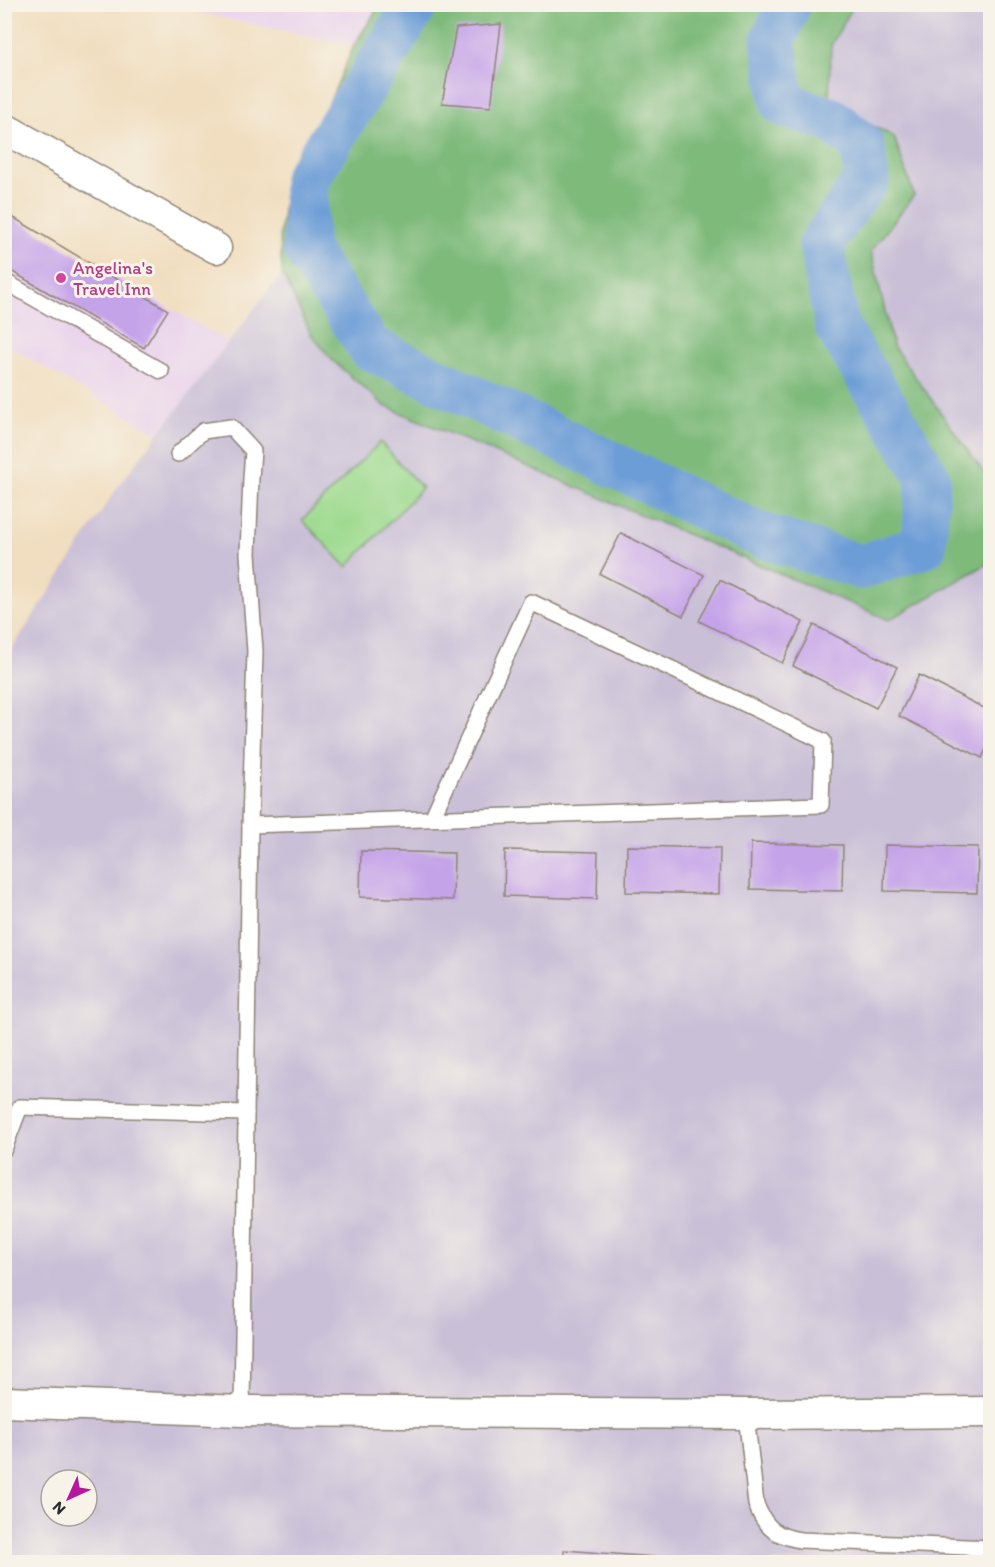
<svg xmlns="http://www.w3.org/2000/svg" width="995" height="1567" viewBox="0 0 995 1567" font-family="Itim,sans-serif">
	<rect width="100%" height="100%" fill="#f7f3e8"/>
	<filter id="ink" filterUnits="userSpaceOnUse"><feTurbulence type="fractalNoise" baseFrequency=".0167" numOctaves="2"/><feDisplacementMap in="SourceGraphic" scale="12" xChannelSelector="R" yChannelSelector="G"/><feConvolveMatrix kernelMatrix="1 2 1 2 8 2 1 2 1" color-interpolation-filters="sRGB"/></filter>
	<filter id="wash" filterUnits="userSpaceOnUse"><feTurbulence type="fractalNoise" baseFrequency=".008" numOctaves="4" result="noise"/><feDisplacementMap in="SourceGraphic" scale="24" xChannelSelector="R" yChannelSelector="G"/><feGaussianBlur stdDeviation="1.35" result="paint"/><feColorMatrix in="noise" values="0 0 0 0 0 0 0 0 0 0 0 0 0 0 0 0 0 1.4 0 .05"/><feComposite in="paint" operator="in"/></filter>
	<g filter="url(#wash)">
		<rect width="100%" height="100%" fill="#f1dec0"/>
		<g fill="#e9d1ed">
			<polygon points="163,5 380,5 354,45"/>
			<polygon points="5,213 229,342 158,434 5,344"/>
		</g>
		<path fill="#c9bfd7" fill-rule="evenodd" d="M854,5H990V1562H5L4,661L119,485L282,273L311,334L332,360L385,406L889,620L986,564L987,477L893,346L871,251L914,195L894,137L829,101L831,45ZM51,1480H87V1516H51Z"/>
		<polygon fill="#9dda8f" stroke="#64825d" stroke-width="1.5" points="380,442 422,488 347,567 302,520"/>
		<polygon fill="#7eba7a" stroke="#547252" stroke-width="1.5" points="380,5 854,5 831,45 829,101 894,137 914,195 871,251 893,346 987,477 987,564 889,620 385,406 332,360 311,334 282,273 280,236 287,174 329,103 354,45"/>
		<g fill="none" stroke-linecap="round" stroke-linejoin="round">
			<polyline stroke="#6d9dd7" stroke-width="45" points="413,4 413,9 306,179 305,248 370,348 758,534 861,567 924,546 928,477 837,326 821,244 867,179 862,145 832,120 783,104 773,41 789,4"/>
		</g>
		<g id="blocks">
			<g fill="#c5a3e9">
				<polygon points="501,24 491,107 442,103 456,28"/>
				<polygon points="4,212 168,310 144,348 4,267"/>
				<polygon points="621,533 704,575 683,616 600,574"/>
				<polygon points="720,580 803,622 782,663 699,621"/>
				<polygon points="814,625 897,667 876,708 793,666"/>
				<polygon points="919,675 990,711 990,740 982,758 899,716"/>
				<polygon points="751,843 843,845 842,891 750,889"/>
				<polygon points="885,845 978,847 977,893 884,891"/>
				<polygon points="627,846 720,848 719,894 626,892"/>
				<polygon points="505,850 598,852 597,899 504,896"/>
				<polygon points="361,851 454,853 453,900 360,897"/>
				<polygon points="564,1550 705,1561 705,1562 564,1562"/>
			</g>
		</g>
	</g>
	<g filter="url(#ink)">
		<use href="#blocks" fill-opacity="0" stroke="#8e8476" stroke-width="1.5"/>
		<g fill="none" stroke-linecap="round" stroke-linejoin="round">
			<defs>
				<g id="lane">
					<polyline points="4,281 161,371"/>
					<polyline points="178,454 203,431 231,427 253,451 251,478 248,554 255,651 250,825 242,1411"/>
					<polyline points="250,825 821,805 823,741 531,602 432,818"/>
					<polyline points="4,1149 20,1107 246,1113"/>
					<path d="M746,1414L756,1504C765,1528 776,1536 800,1540L990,1548"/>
				</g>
				<g id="street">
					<polyline points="4,128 216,248"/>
					<polyline points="4,1402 242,1411 746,1414 990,1412"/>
				</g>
			</defs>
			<use href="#lane" stroke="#8e8476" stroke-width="18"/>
			<use href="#street" stroke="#8e8476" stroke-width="33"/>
			<use href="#lane" stroke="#fff" stroke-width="15"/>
			<use href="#street" stroke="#fff" stroke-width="30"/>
		</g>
	</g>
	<circle fill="#d1479c" stroke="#f7f3e8" stroke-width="2" cx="61" cy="278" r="6"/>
	<g text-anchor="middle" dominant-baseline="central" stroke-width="6" stroke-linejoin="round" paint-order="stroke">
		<g font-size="18" fill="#b23c85" stroke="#f7f3e8" text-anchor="start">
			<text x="73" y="268">Angelina's<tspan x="73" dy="21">Travel Inn</tspan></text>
		</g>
	</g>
	<rect width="995" height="1567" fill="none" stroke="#f7f3e8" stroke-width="24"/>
	<g transform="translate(69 1498) rotate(225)"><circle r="28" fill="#f7f3e8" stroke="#a5a39c" stroke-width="1.5"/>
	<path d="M0-4.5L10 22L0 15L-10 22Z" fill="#b5179e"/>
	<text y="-9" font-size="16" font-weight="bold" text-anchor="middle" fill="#2b2b2b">N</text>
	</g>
</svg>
